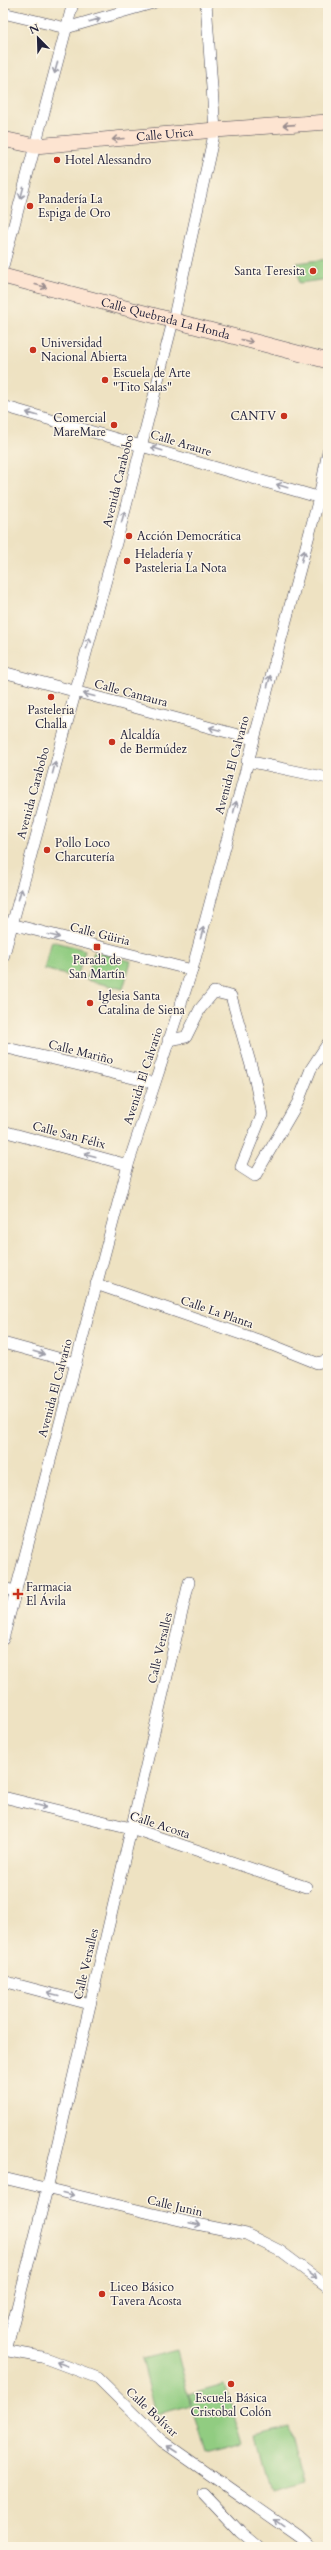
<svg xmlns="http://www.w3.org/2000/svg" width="331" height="2550" viewBox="0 0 331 2550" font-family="Cardo,serif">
	<rect width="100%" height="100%" fill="#fcf5e5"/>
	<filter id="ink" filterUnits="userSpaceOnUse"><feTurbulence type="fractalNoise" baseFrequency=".025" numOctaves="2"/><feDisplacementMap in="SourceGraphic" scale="8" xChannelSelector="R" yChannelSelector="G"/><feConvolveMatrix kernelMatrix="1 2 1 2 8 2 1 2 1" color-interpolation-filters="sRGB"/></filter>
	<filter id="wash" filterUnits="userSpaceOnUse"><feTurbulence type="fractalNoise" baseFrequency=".012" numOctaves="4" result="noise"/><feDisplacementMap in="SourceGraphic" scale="16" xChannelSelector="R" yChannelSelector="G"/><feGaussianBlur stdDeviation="0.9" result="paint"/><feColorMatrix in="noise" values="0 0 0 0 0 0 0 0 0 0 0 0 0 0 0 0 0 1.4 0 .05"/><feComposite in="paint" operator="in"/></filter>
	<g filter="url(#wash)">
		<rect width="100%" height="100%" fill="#eee2c2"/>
		<g fill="#91cc81" stroke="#5a775e">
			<polygon points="328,259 328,279 299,283 297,263"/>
			<polygon points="52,941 85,950 77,978 44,969"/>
			<polygon points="94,952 131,961 123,989 86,980"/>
			<polygon points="177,2350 191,2405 156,2414 142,2359"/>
			<polygon points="225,2384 242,2442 206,2452 189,2394"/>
			<polygon points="288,2426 303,2480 270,2489 255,2435"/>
		</g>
	</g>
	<g filter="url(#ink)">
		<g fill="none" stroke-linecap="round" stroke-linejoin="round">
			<defs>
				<g id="street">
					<polyline points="3,13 66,28 153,3"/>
					<polyline points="3,266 73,3"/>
					<polyline points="3,406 328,500"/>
					<polyline points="3,672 253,739"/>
					<polyline points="247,761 328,778"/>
					<polyline points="3,922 192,970"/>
					<polyline points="3,958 125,510 173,321 215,130 206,3"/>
					<polyline points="168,1040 186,1037 200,1009 214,992 231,996 254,1076 262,1115 241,1167 255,1176 298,1102 311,1069 328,1043"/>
					<polyline points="3,1047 154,1083"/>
					<polyline points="3,1131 128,1165"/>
					<polyline points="96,1284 267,1343 317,1363 328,1360"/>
					<polyline points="3,1343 76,1363"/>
					<polyline points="3,1588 16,1591"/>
					<polyline points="3,1639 128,1165 192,970 319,498 328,451"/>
					<polyline points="3,1797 131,1828 306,1887"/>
					<polyline points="3,1981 90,2004"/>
					<polyline points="3,2178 192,2223 246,2234 280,2251 328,2287"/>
					<polyline points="3,2350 42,2357 98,2378 162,2441 299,2537 310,2547"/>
					<polyline points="6,2351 47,2189 189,1582"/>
					<polyline points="204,2494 240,2532 258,2547"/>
				</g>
				<g id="secondary">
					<path id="s1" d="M3,139L35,146L215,130L328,122"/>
					<path id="s2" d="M3,276L328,361"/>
				</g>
			</defs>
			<use href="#street" stroke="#413f4f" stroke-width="12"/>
			<use href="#secondary" stroke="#413f4f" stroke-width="16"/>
			<use href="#street" stroke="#fff" stroke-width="11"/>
			<use href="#secondary" stroke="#fde4d1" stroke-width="15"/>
		</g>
		<defs><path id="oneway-shaft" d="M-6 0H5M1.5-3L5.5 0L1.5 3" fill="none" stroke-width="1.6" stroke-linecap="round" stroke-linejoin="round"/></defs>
		<g stroke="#9c9ca7">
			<use href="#oneway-shaft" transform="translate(95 20) rotate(-16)"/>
			<use href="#oneway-shaft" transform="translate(56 68) rotate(105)"/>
			<use href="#oneway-shaft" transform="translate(22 193) rotate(105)"/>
			<use href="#oneway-shaft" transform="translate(32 414) rotate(-164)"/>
			<use href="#oneway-shaft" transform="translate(157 449) rotate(-163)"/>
			<use href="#oneway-shaft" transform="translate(282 486) rotate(-163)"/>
			<use href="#oneway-shaft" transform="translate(123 517) rotate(-74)"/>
			<use href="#oneway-shaft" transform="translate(303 556) rotate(-75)"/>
			<use href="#oneway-shaft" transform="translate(88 643) rotate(-75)"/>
			<use href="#oneway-shaft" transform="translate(269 681) rotate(-75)"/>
			<use href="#oneway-shaft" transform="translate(89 695) rotate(-165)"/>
			<use href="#oneway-shaft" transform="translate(215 729) rotate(-165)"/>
			<use href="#oneway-shaft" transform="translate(54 768) rotate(-75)"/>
			<use href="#oneway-shaft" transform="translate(235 807) rotate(-75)"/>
			<use href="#oneway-shaft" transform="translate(20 894) rotate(-75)"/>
			<use href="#oneway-shaft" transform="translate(202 933) rotate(-75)"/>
			<use href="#oneway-shaft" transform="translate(54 936) rotate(15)"/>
			<use href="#oneway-shaft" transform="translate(90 1155) rotate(-165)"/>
			<use href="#oneway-shaft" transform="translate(39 1353) rotate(16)"/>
			<use href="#oneway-shaft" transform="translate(41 1806) rotate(14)"/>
			<use href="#oneway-shaft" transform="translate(53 1994) rotate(-165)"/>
			<use href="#oneway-shaft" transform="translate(68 2194) rotate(14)"/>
			<use href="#oneway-shaft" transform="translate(195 2224) rotate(12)"/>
			<use href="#oneway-shaft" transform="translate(312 2275) rotate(37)"/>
			<use href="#oneway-shaft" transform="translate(62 2364) rotate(-160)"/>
			<use href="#oneway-shaft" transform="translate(172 2449) rotate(-147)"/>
			<use href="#oneway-shaft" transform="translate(279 2523) rotate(-144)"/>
		</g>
		<g stroke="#9a8d8e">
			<use href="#oneway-shaft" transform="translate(289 125) rotate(176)"/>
			<use href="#oneway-shaft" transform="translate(118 139) rotate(175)"/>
			<use href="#oneway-shaft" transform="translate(41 286) rotate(15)"/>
			<use href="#oneway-shaft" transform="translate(247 341) rotate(14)"/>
		</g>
	</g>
	<g fill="#c8321e" stroke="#fcf5e5" stroke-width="1.5">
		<circle cx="57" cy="160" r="4"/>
		<circle cx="30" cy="206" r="4"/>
		<circle cx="313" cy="271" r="4"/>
		<circle cx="33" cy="350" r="4"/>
		<circle cx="105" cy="380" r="4"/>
		<circle cx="284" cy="416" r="4"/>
		<circle cx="114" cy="425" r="4"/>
		<circle cx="129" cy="536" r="4"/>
		<circle cx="127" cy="561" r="4"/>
		<circle cx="51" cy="697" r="4"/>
		<circle cx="112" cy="742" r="4"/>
		<circle cx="47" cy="850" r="4"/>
		<rect x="93" y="943" width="8" height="8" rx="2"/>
		<circle cx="90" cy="1003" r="4"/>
		<path d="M16 1588h4v4h4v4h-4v4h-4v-4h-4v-4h4z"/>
		<circle cx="102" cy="2294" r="4"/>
		<circle cx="231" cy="2384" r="4"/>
	</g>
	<g text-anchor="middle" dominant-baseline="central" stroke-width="3" stroke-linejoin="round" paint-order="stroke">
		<g font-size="12" fill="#22223b" stroke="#fcf5e5">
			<text stroke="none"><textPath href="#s1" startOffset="163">Calle Urica</textPath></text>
			<text stroke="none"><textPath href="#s2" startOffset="168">Calle Quebrada La Honda</textPath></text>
			<text transform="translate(181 443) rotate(17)">Calle Araure</text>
			<text transform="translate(118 481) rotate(-76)">Avenida Carabobo</text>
			<text transform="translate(131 693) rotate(15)">Calle Cantaura</text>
			<text transform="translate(232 765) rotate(-75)">Avenida El Calvario</text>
			<text transform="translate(33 793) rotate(-75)">Avenida Carabobo</text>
			<text transform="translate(100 934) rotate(14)">Calle Güiria</text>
			<text transform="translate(81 1052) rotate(14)">Calle Mariño</text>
			<text transform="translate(143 1076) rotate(-72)">Avenida El Calvario</text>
			<text transform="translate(69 1135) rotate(15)">Calle San Félix</text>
			<text transform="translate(217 1312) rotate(19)">Calle La Planta</text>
			<text transform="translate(55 1388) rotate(-75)">Avenida El Calvario</text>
			<text transform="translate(160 1648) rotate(-77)">Calle Versalles</text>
			<text transform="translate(160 1825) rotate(18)">Calle Acosta</text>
			<text transform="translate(86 1964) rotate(-77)">Calle Versalles</text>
			<text transform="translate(175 2206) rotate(13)">Calle Junin</text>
			<text transform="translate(152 2412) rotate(43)">Calle Bolívar</text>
		</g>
		<g font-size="12" fill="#22223b" stroke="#fcf5e5" text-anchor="start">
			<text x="65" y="160">Hotel Alessandro</text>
			<text x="38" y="199">Panadería La<tspan x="38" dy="14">Espiga de Oro</tspan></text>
			<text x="305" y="271" text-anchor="end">Santa Teresita</text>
			<text x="41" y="343">Universidad<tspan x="41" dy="14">Nacional Abierta</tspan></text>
			<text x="113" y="373">Escuela de Arte<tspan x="113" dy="14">"Tito Salas"</tspan></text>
			<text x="276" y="416" text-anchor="end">CANTV</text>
			<text x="106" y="418" text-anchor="end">Comercial<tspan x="106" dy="14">MareMare</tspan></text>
			<text x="137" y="536">Acción Democrática</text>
			<text x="135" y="554">Heladería y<tspan x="135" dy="14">Pasteleria La Nota</tspan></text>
			<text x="51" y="710" text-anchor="middle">Pasteleria<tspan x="51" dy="14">Challa</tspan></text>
			<text x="120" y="735">Alcaldía<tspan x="120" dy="14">de Bermúdez</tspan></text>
			<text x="55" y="843">Pollo Loco<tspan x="55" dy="14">Charcutería</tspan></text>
			<text x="97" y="960" text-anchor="middle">Parada de<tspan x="97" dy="14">San Martín</tspan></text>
			<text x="98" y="996">Iglesia Santa<tspan x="98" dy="14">Catalina de Siena</tspan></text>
			<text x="26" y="1587">Farmacia<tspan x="26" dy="14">El Ávila</tspan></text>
			<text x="110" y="2287">Liceo Básico<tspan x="110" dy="14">Tavera Acosta</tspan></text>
			<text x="231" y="2398" text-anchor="middle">Escuela Básica<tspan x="231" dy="14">Cristobal Colón</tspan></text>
		</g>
	</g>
	<rect width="331" height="2550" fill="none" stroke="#fcf5e5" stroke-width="16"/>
	<g transform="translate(38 38) rotate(337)" stroke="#fcf5e5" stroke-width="3" paint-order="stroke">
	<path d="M0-3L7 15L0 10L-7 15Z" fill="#22223b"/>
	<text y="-6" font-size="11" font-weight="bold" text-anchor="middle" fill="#22223b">N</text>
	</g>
</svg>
